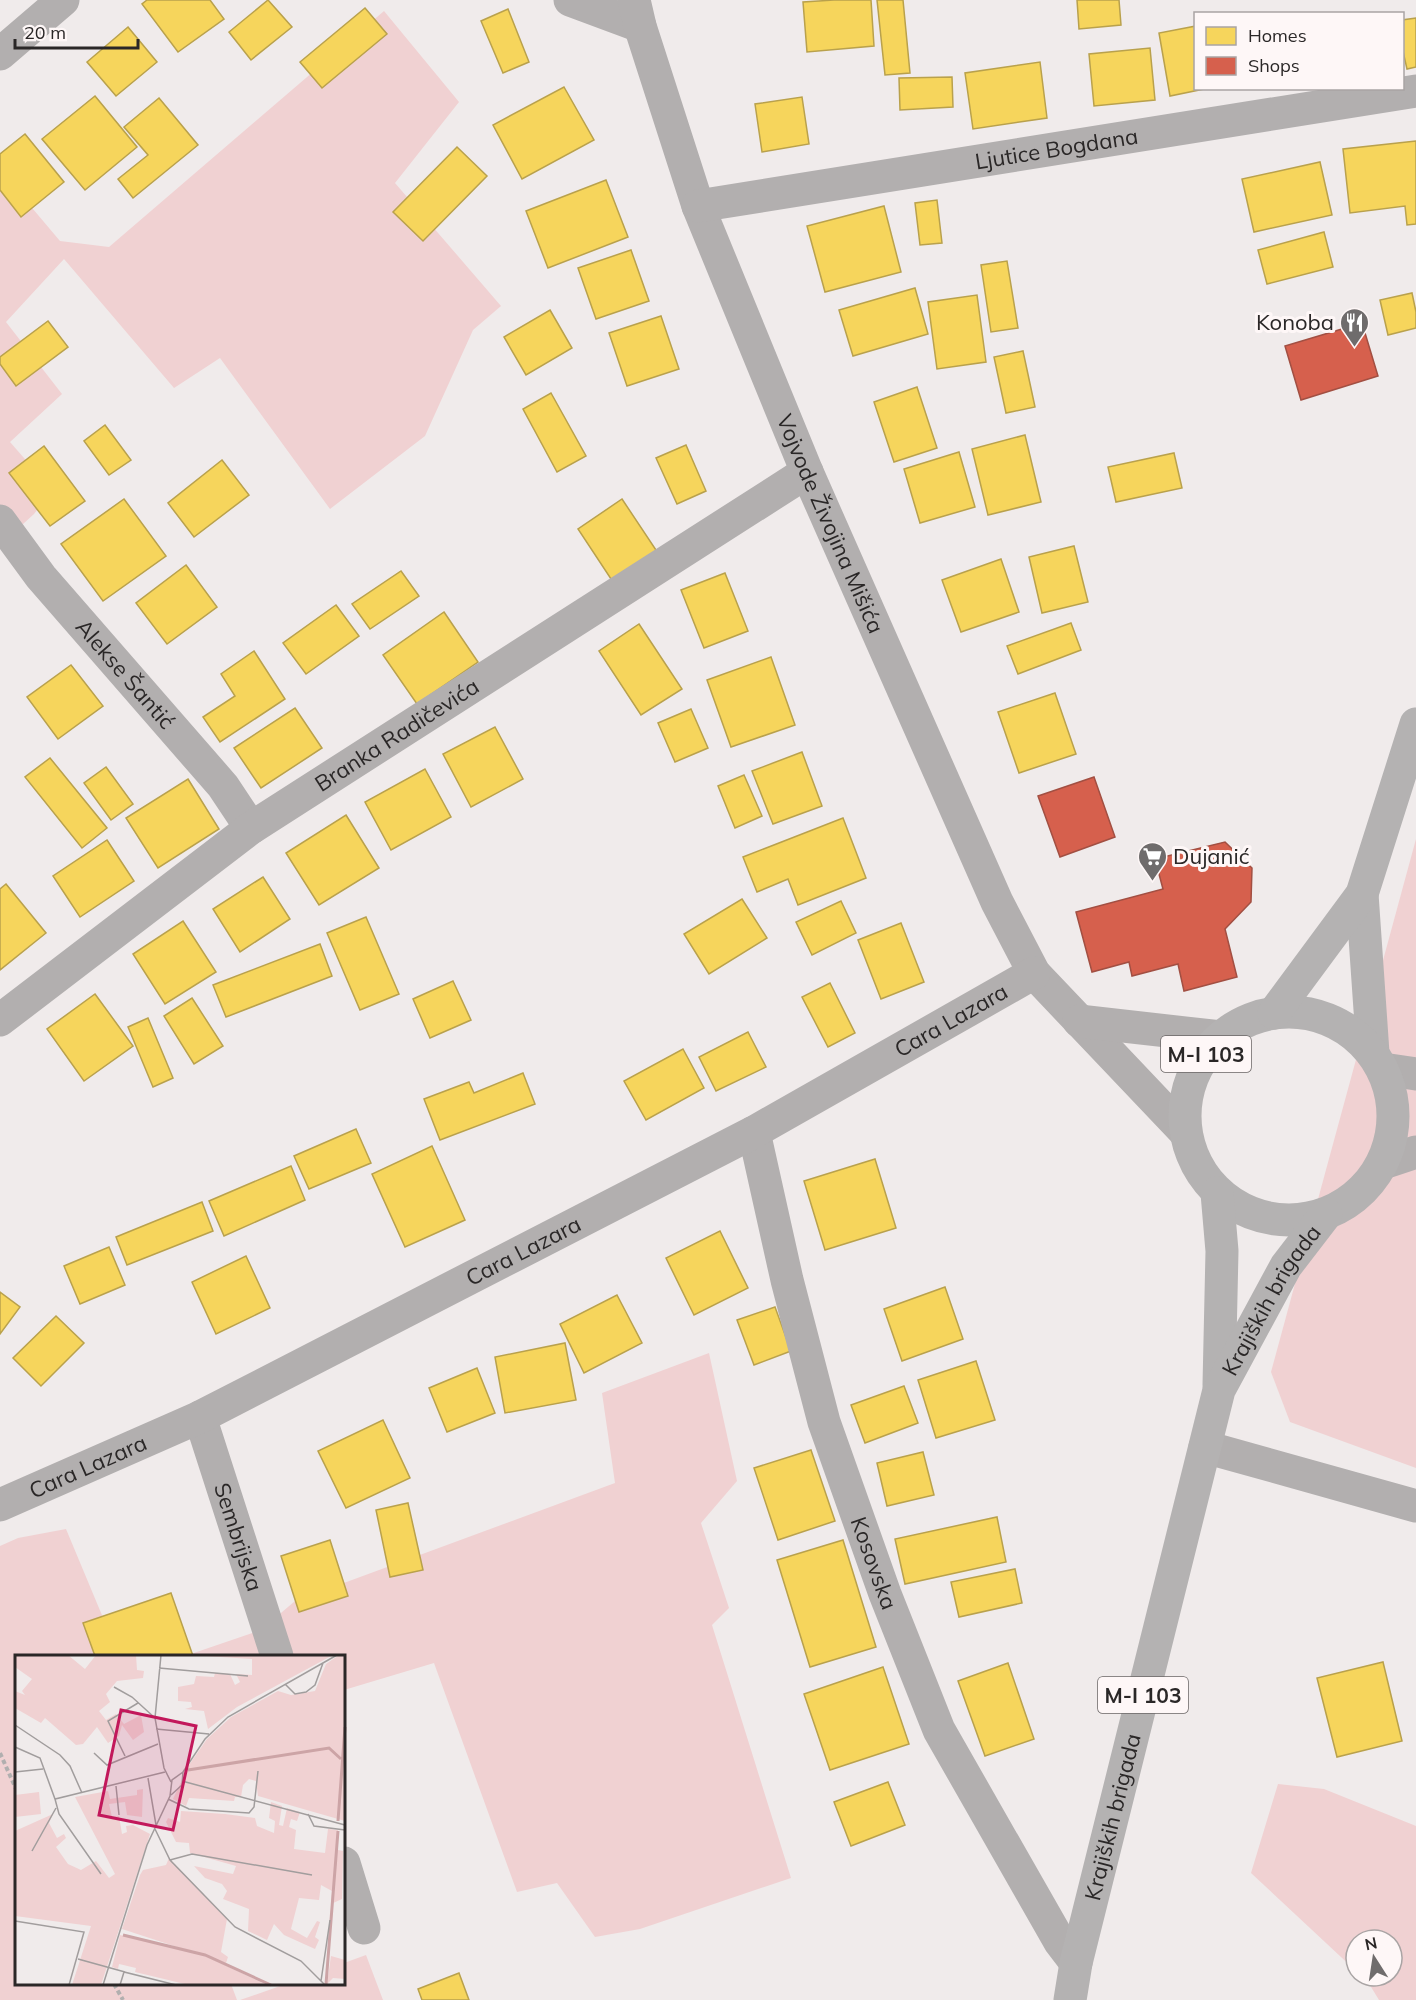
<svg xmlns="http://www.w3.org/2000/svg" width="1416" height="2000" viewBox="0 0 1416 2000" font-family="Mulish,sans-serif">
	<rect width="100%" height="100%" fill="#f0ebeb"/>
	<g fill="#f0d1d2">
		<polygon points="384,11 459,102 395,183 501,306 473,330 425,436 330,509 220,358 174,388 64,259 6,322 62,394 10,442 52,490 34,514 0,545 0,170 60,241 109,247"/>
		<polygon points="1416,839 1416,1468 1290,1422 1271,1372"/>
		<polygon points="709,1353 737,1481 701,1523 729,1608 712,1625 791,1878 640,1929 595,1937 557,1883 517,1892 434,1663 344,1690 344,1656 185,1656 261,1630 295,1601 615,1483 602,1393"/>
		<polygon points="66,1529 119,1656 16,1656 16,1984 231,1984 237,2000 0,2000 0,1546 18,1538"/>
		<polygon points="1278,1784 1324,1789 1416,1826 1416,2000 1379,2000 1368,1982 1361,1976 1392,1976 1392,1940 1356,1940 1356,1971 1251,1873"/>
		<polygon points="366,1955 383,2000 240,2000 286,1984 344,1984 344,1963"/>
	</g>
	<g fill="#f6d55c" stroke="#b9a14c" stroke-width="1.5">
		<polygon points="147,0 210,0 224,19 178,52 142,4"/>
		<polygon points="268,0 292,27 251,60 229,32"/>
		<polygon points="834,0 871,0 874,46 807,52 803,2"/>
		<polygon points="877,0 903,0 910,73 885,75"/>
		<polygon points="1077,0 1119,0 1121,25 1079,29"/>
		<polygon points="365,8 387,34 322,88 300,62"/>
		<polygon points="508,9 529,62 503,73 481,21"/>
		<polygon points="1416,18 1416,67 1407,69 1402,47 1402,20"/>
		<polygon points="1196,26 1196,88 1209,88 1170,96 1159,33"/>
		<polygon points="128,27 157,62 116,96 87,62"/>
		<polygon points="1150,48 1155,100 1094,106 1089,54"/>
		<polygon points="1040,62 1047,118 973,129 965,73"/>
		<polygon points="952,77 953,107 900,110 899,78"/>
		<polygon points="564,87 594,140 522,179 493,125"/>
		<polygon points="95,96 137,147 85,190 42,139"/>
		<polygon points="802,97 809,144 762,152 755,104"/>
		<polygon points="159,98 198,145 133,198 118,179 148,155 124,127"/>
		<polygon points="25,134 64,182 21,217 0,190 0,154"/>
		<polygon points="1416,141 1416,224 1407,225 1405,206 1350,213 1343,149"/>
		<polygon points="457,147 487,176 423,241 393,212"/>
		<polygon points="1320,162 1332,215 1254,232 1242,179"/>
		<polygon points="606,180 628,237 548,268 526,211"/>
		<polygon points="937,200 942,243 920,245 915,203"/>
		<polygon points="884,206 901,272 825,292 807,226"/>
		<polygon points="1324,232 1333,267 1267,284 1258,250"/>
		<polygon points="631,250 649,301 596,319 578,268"/>
		<polygon points="1007,261 1018,328 991,332 981,265"/>
		<polygon points="915,288 928,334 853,356 839,310"/>
		<polygon points="1412,293 1416,312 1416,328 1388,335 1380,300"/>
		<polygon points="977,295 986,362 937,369 928,302"/>
		<polygon points="550,310 572,348 526,375 504,337"/>
		<polygon points="661,316 679,369 627,386 609,333"/>
		<polygon points="48,321 68,347 16,386 0,364 0,357"/>
		<polygon points="1023,351 1035,407 1006,413 994,357"/>
		<polygon points="917,387 937,448 894,462 874,402"/>
		<polygon points="551,393 586,456 557,472 523,409"/>
		<polygon points="105,425 131,460 109,475 84,441"/>
		<polygon points="1025,435 1041,502 988,515 972,449"/>
		<polygon points="686,445 706,491 677,504 656,458"/>
		<polygon points="44,446 85,501 50,526 9,473"/>
		<polygon points="959,452 975,507 920,523 904,469"/>
		<polygon points="1174,453 1182,488 1116,502 1108,467"/>
		<polygon points="222,460 249,495 194,537 168,503"/>
		<polygon points="124,499 166,556 103,601 61,544"/>
		<polygon points="622,499 658,553 613,582 578,529"/>
		<polygon points="1074,546 1088,602 1042,613 1029,557"/>
		<polygon points="1001,559 1019,612 961,632 942,580"/>
		<polygon points="186,565 217,607 167,644 136,603"/>
		<polygon points="401,571 419,596 370,629 352,604"/>
		<polygon points="725,573 748,631 704,648 681,590"/>
		<polygon points="336,605 359,636 306,674 283,643"/>
		<polygon points="444,612 478,662 417,704 383,655"/>
		<polygon points="1071,623 1081,650 1018,674 1007,646"/>
		<polygon points="639,624 682,689 641,715 599,651"/>
		<polygon points="254,651 285,699 220,742 203,717 235,696 221,674"/>
		<polygon points="771,657 795,725 731,747 707,680"/>
		<polygon points="71,665 103,706 58,739 27,697"/>
		<polygon points="1055,693 1076,754 1019,773 998,712"/>
		<polygon points="295,708 322,748 261,788 234,748"/>
		<polygon points="691,709 708,748 675,762 658,723"/>
		<polygon points="495,727 523,779 471,807 443,754"/>
		<polygon points="802,752 822,806 773,824 752,771"/>
		<polygon points="50,758 107,828 82,848 25,777"/>
		<polygon points="106,767 133,804 111,820 84,783"/>
		<polygon points="425,769 451,817 391,850 365,802"/>
		<polygon points="744,775 762,816 735,828 718,786"/>
		<polygon points="188,779 219,829 158,868 126,818"/>
		<polygon points="346,815 379,868 319,905 286,853"/>
		<polygon points="843,818 866,878 798,905 788,879 757,892 743,857"/>
		<polygon points="107,840 134,881 80,917 53,876"/>
		<polygon points="263,877 290,919 240,952 213,909"/>
		<polygon points="6,884 46,933 0,970 0,889"/>
		<polygon points="742,899 767,938 709,974 684,934"/>
		<polygon points="841,901 856,933 812,955 796,922"/>
		<polygon points="366,917 399,994 360,1010 327,933"/>
		<polygon points="183,921 216,972 165,1004 133,954"/>
		<polygon points="901,923 924,982 881,999 858,940"/>
		<polygon points="320,944 332,976 226,1017 213,985"/>
		<polygon points="453,981 471,1020 430,1038 413,999"/>
		<polygon points="830,983 855,1033 828,1047 802,997"/>
		<polygon points="95,994 133,1046 84,1081 47,1029"/>
		<polygon points="192,998 223,1046 194,1064 164,1016"/>
		<polygon points="148,1018 173,1078 153,1087 128,1027"/>
		<polygon points="748,1032 766,1067 716,1091 699,1057"/>
		<polygon points="683,1049 704,1088 646,1120 624,1081"/>
		<polygon points="523,1073 535,1104 440,1140 424,1099 469,1082 474,1093"/>
		<polygon points="356,1129 371,1163 309,1189 294,1156"/>
		<polygon points="432,1146 465,1220 405,1247 372,1174"/>
		<polygon points="875,1159 896,1228 825,1250 804,1181"/>
		<polygon points="291,1166 305,1200 224,1236 209,1201"/>
		<polygon points="202,1202 213,1231 127,1265 116,1237"/>
		<polygon points="720,1231 748,1288 694,1315 666,1258"/>
		<polygon points="109,1247 125,1285 80,1304 64,1266"/>
		<polygon points="246,1256 270,1308 216,1334 192,1282"/>
		<polygon points="945,1287 963,1339 902,1361 884,1309"/>
		<polygon points="0,1292 20,1307 0,1334"/>
		<polygon points="617,1295 642,1343 584,1373 560,1324"/>
		<polygon points="775,1307 791,1351 754,1365 737,1320"/>
		<polygon points="56,1316 84,1343 41,1386 13,1358"/>
		<polygon points="565,1343 576,1400 505,1413 495,1357"/>
		<polygon points="976,1361 995,1420 936,1438 918,1380"/>
		<polygon points="477,1368 495,1413 447,1432 429,1388"/>
		<polygon points="904,1386 918,1423 865,1443 851,1405"/>
		<polygon points="383,1420 410,1478 346,1508 318,1451"/>
		<polygon points="811,1450 835,1521 778,1540 754,1468"/>
		<polygon points="923,1452 934,1495 887,1506 877,1463"/>
		<polygon points="408,1503 423,1570 390,1577 376,1510"/>
		<polygon points="997,1517 1006,1562 905,1584 895,1539"/>
		<polygon points="330,1540 348,1596 299,1612 281,1556"/>
		<polygon points="843,1540 876,1647 810,1667 777,1560"/>
		<polygon points="1015,1569 1022,1603 959,1617 951,1582"/>
		<polygon points="171,1593 193,1656 95,1656 83,1623"/>
		<polygon points="1383,1662 1402,1741 1337,1757 1317,1678"/>
		<polygon points="1008,1663 1034,1739 985,1756 958,1681"/>
		<polygon points="883,1667 909,1744 830,1770 804,1694"/>
		<polygon points="888,1782 905,1825 851,1846 834,1802"/>
		<polygon points="459,1973 469,2000 422,2000 418,1989"/>
	</g>
	<g fill="#d6604d" stroke="#a24f42" stroke-width="1.5">
		<polygon points="1362,323 1378,376 1301,400 1285,346"/>
		<polygon points="1094,777 1115,837 1060,857 1038,796"/>
		<polygon points="1225,842 1252,868 1251,902 1225,929 1237,977 1184,991 1178,964 1132,976 1129,962 1092,972 1076,912 1163,889 1155,859"/>
	</g>
	<g fill="none" stroke-linecap="round" stroke-linejoin="round">
		<g stroke="#b1afaf" stroke-width="4" stroke-dasharray="4.5 3" stroke-linecap="butt">
			<polyline points="0,1753 16,1789"/>
			<polyline points="114,1984 123,2000"/>
		</g>
		<g stroke="#b2afaf" stroke-width="33">
			<polyline points="570,0 640,26"/>
			<path id="s1" d="M634,0L640,26L698,206L807,472L997,902L1034,973L1184,1131"/>
			<polyline points="0,54 63,0"/>
			<path id="s2" d="M698,206L1416,91"/>
			<path id="s3" d="M0,521L41,577L223,786L251,828"/>
			<path id="s4" d="M0,1020L251,828L807,472"/>
			<polyline points="1079,1021 1221,1037"/>
			<polyline points="1383,1069 1416,1074"/>
			<path id="s5" d="M754,1132L787,1280L824,1422L885,1594L939,1730L1060,1942L1076,1963"/>
			<polyline points="1383,1163 1416,1152"/>
			<path id="s6" d="M200,1417L277,1656"/>
			<polyline points="1205,1447 1416,1506"/>
			<path id="s7" d="M0,1505L200,1417L754,1132L1034,973"/>
			<polyline points="344,1863 364,1928"/>
		</g>
		<g stroke="#b4b2b2" stroke-width="33">
			<polyline points="1362,894 1373,1053"/>
			<circle cx="1289" cy="1116" r="104"/>
			<polyline points="1274,1013 1362,894 1416,724"/>
			<polyline points="1217,1193 1222,1251 1219,1385"/>
			<path id="s8" d="M1070,2000L1076,1963L1219,1390L1286,1266L1326,1214"/>
		</g>
	</g>
	<defs>
		<symbol id="restaurant-pin" viewBox="-11 -11 22 30"><path d="M0 17L-7.5 6A9.5 9.5 0 1 1 7.5 6Z" fill="#6f6c6c" stroke="#fef7f7"/><path d="M-5-6h1v4h1v-4h1v4h1v-4h1v5L-1.5 .5V6h-2V.5L-5-1ZM5-6V6H3V1.5H1.5Q1.5-4 5-6Z" fill="#fff"/></symbol>
		<symbol id="supermarket-pin" viewBox="-11 -11 22 30"><path d="M0 17L-7.5 6A9.5 9.5 0 1 1 7.5 6Z" fill="#6f6c6c" stroke="#fef7f7"/><path d="M-6-5.5h2.5l.6 2H6L4.5 2H-2.5L-4.4-4H-6ZM-1.5 3.2a1.3 1.3 0 1 0 .1 0ZM3 3.2a1.3 1.3 0 1 0 .1 0Z" fill="#fff"/></symbol>
	</defs>
	<g fill-rule="evenodd">
		<use href="#restaurant-pin" x="1338" y="306" width="33" height="45"/>
		<use href="#supermarket-pin" x="1136" y="840" width="33" height="45"/>
	</g>
	<g text-anchor="middle" dominant-baseline="central" stroke-width="6" stroke-linejoin="round" paint-order="stroke">
		<g fill="#fef7f7" stroke="#6a6565" stroke-width="1.5">
			<rect x="1161" y="1036" width="90" height="36" rx="4.5"/>
			<rect x="1098" y="1677" width="90" height="36" rx="4.5"/>
		</g>
		<g font-size="21" font-weight="bold" fill="#2a2727">
			<text x="1206" y="1054">M-I 103</text>
			<text x="1143" y="1695">M-I 103</text>
		</g>
		<g font-size="22" fill="#2a2727" stroke="#fef7f7">
			<text stroke="none"><textPath href="#s2" startOffset="363">Ljutice Bogdana</textPath></text>
			<text stroke="none"><textPath href="#s1" startOffset="560">Vojvode Živojina Mišića</textPath></text>
			<text stroke="none"><textPath href="#s3" startOffset="198">Alekse Šantić</textPath></text>
			<text stroke="none"><textPath href="#s4" startOffset="489">Branka Radičevića</textPath></text>
			<text stroke="none"><textPath href="#s7" startOffset="1068">Cara Lazara</textPath></text>
			<text stroke="none"><textPath href="#s7" startOffset="582">Cara Lazara</textPath></text>
			<text stroke="none"><textPath href="#s8" startOffset="732">Krajiških brigada</textPath></text>
			<text stroke="none"><textPath href="#s7" startOffset="96">Cara Lazara</textPath></text>
			<text stroke="none"><textPath href="#s6" startOffset="126">Sembrijska</textPath></text>
			<text stroke="none"><textPath href="#s5" startOffset="448">Kosovska</textPath></text>
			<text stroke="none"><textPath href="#s8" startOffset="188">Krajiških brigada</textPath></text>
		</g>
		<g font-size="22" fill="#2a2727" stroke="#fef7f7" text-anchor="end">
			<text x="1334" y="322">Konoba</text>
			<text x="1173" y="856" text-anchor="start">Dujanić</text>
		</g>
	</g>
	<g transform="translate(15 1655)">
		<rect width="330" height="330" fill="#f0ebeb"/>
		<path d="M0,0H53L70,14L81,0H121L122,15L129,16L128,23L102,26L91,39L95,47L84,56L91,65L101,59L109,69L126,60L129,77L118,85L107,70L104,81L93,88L82,72L68,89L61,90L30,63L26,68L0,53V36L10,40L7,36L17,24L0,12ZM174,0H318L222,52L193,74L189,56L170,54L177,52L176,47L163,46V32L179,29L181,21L199,22L200,18L215,19L220,30L225,27L221,19L237,20V4ZM324,0H330V166L243,141L241,126L234,124L228,130L226,142H220L219,146L174,143L171,151L158,144L174,110L192,84L216,62L263,36L276,40L300,36L311,9ZM128,134L127,162L112,160L110,147L94,149L97,162L104,161L107,179L112,177L111,171L118,170L135,179L86,330H57L76,271L0,261V176L38,159L34,168L42,183L49,179L51,183L41,192L53,209L66,215L81,206L94,223L100,219L60,142L93,136L95,144L122,140V135ZM24,137L26,159L0,162V140ZM256,147L267,151L264,170L268,171L272,153L285,157L282,166L276,164L274,172L281,175L279,194L310,198L313,174L323,175V195L328,196L327,244L316,249L317,236L306,230L304,245L284,243L276,274L292,283L302,266L305,267L300,282L304,285L300,294L269,280L259,269L252,285L233,276L234,254L208,244L212,236L207,229L190,223L179,211L218,219L221,211L175,198L174,188L161,187L151,167L153,163L165,167L166,156L210,159L240,163L242,171L259,178L260,166L254,163ZM154,203L212,264L206,297L213,302L211,308L107,274L125,220L128,215L151,210ZM105,280L186,299L252,330H174L120,317L121,313L104,309L103,314L97,312ZM316,301L330,305V324L318,323L312,329Z" fill="#f0d1d2"/>
		<path fill="none" stroke="#cca4a6" stroke-width="3" d="M173,115L314,93L326,104M323,166L330,72M108,280L190,300L256,330M311,329L323,176"/>
		<path fill="none" stroke="#a19d9d" stroke-width="1.5" d="M146,0L140,63L149,113L156,127M144,13L233,21M270,29L280,39L291,37L300,30L308,8M99,32L117,42L140,63M0,70L45,100L55,111L67,138M141,74L194,79M0,92L25,103L40,144L150,117M79,98L92,110L143,89M110,101L93,66L123,48M0,117L28,114M133,123L141,170M167,126L330,170M101,131L104,160M156,140L167,130L168,117M40,144L44,159L86,219M153,144L174,154L234,158L239,152L243,116M293,159L299,171L330,175M140,174L155,205L220,272L286,306L310,330M17,196L41,153M155,205L177,199L297,220M0,266L69,277L54,330M63,304L110,317M306,326L315,265M88,330L132,190L155,141L157,125L168,117L190,84L213,62L322,0M105,330L109,317L161,330"/>
		<path fill="#c2185b" fill-opacity="0.15" stroke="#c2185b" stroke-width="3" d="M106,55L181,71L158,175L84,160Z"/>
		<rect width="330" height="330" fill="none" stroke="#2a2727" stroke-width="3"/>
	</g>
	<rect x="1194" y="12" width="210" height="78" fill="#fef7f7" stroke="#a9a4a4" stroke-width="1.5"/>
	<rect x="1206" y="27" width="30" height="18" fill="#f6d55c" stroke="#a9a4a4" stroke-width="1.5"/>
	<text x="1248" y="42" font-size="18" fill="#2a2727">Homes</text>
	<rect x="1206" y="57" width="30" height="18" fill="#d6604d" stroke="#a9a4a4" stroke-width="1.5"/>
	<text x="1248" y="72" font-size="18" fill="#2a2727">Shops</text>
	<g transform="translate(1374 1958) rotate(348)"><circle r="28" fill="#fef7f7" stroke="#a9a4a4" stroke-width="1.5"/>
	<path d="M0-4.5L10 22L0 15L-10 22Z" fill="#6f6c6c"/>
	<text y="-9" font-size="16" font-weight="bold" text-anchor="middle" fill="#2a2727">N</text>
	</g>
	<path d="M15 39v9h123v-9" fill="none" stroke="#2a2727" stroke-width="3"/>
	<text x="24" y="39" font-size="18" fill="#2a2727" stroke="#fef7f7" stroke-width="4.5" paint-order="stroke">20 m</text>
</svg>
